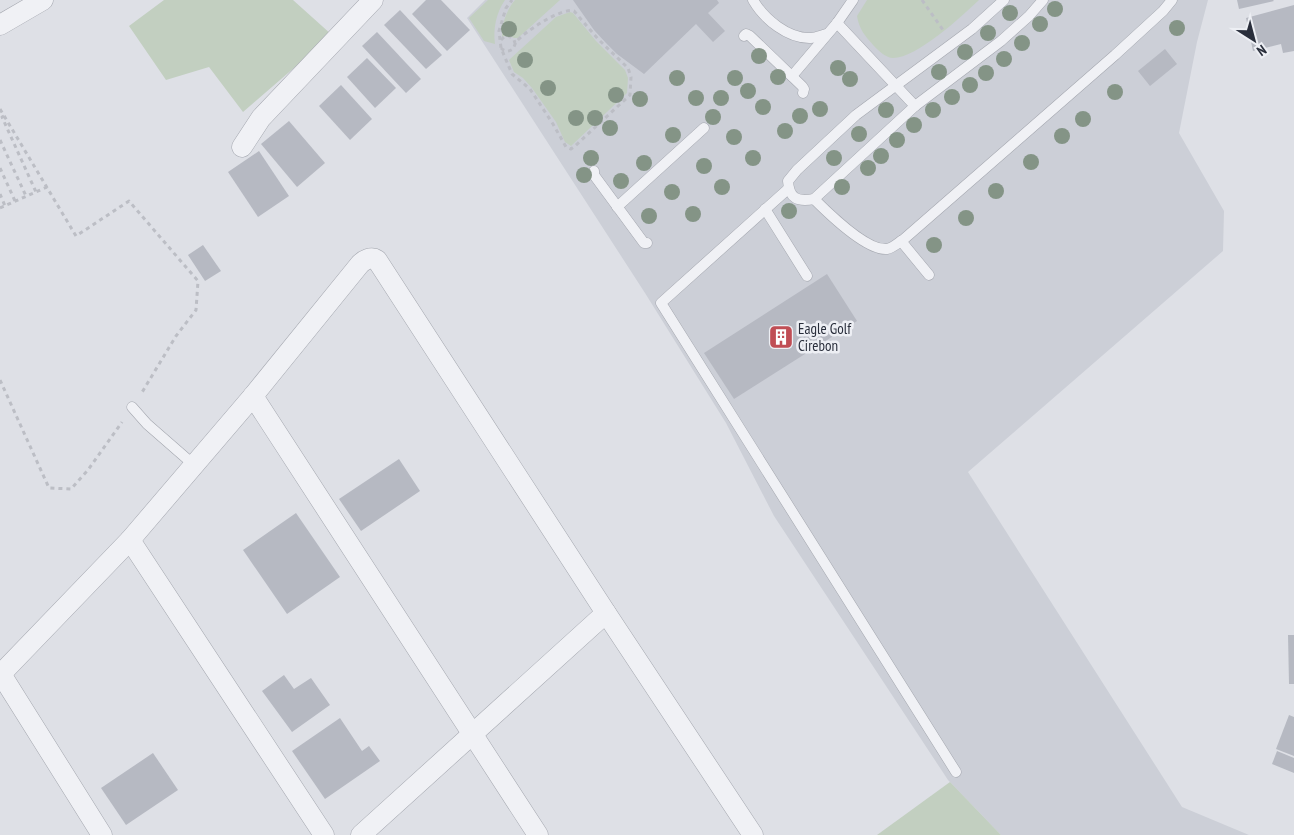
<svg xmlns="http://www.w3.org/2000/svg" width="1294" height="835" viewBox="0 0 1294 835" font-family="'PT Sans Narrow',sans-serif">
	<rect width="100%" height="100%" fill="#dee0e6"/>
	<polygon fill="#cccfd7" points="485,0 1208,0 1197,42 1179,133 1224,211 1223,251 968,472 1182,807 1249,835 1001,835 948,780 774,516 726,423 645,293 467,18"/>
	<g fill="#c2cfc0">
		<polygon points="164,0 293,0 332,35 243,112 209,67 166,80 129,26"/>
		<path d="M488,0H505C496,13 493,29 495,44L484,41L469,18Z"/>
		<path d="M515,0H560L518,38H514L508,35L502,37C501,25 507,9 515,0Z"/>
		<path d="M867,0H979C962,16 917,58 893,58C886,58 879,51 874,46C865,36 859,29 857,16Z"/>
		<polygon points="570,12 573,13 596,41 625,70 628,78 627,93 571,146 565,142 556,122 532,88 523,78 514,72 509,60 556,17"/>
		<polygon points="950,782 1001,835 877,835"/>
	</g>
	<g fill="#b6b9c2">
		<polygon points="426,0 441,0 470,30 447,51 412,14"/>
		<polygon points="573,0 717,0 719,3 708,13 725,31 713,42 696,24 644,74 617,54 606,43 594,30"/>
		<polygon points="1237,0 1273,0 1274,1 1239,9"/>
		<polygon points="1294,5 1294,51 1283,53 1281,44 1253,51 1246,18"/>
		<polygon points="400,10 442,55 426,69 384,25"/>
		<polygon points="377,32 421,79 406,93 362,46"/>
		<polygon points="1165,49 1177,64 1150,86 1138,71"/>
		<polygon points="367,58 396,88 375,108 347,77"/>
		<polygon points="341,85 372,119 350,140 319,106"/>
		<polygon points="289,121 325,163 297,187 261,144"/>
		<polygon points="259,151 289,196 258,217 228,172"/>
		<polygon points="203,245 221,271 205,281 188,255"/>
		<polygon points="827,274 857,321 734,399 704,353"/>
		<polygon points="399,459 420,491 361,531 339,499"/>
		<polygon points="296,513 340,577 287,614 243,550"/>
		<polygon points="1288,635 1294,635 1294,684 1289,684"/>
		<polygon points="284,675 294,689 311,678 330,705 292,732 262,691"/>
		<polygon points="1289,715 1294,717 1294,756 1276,749"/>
		<polygon points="340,718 362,751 369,746 380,761 325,799 292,751"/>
		<polygon points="1277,751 1294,758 1294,773 1272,764"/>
		<polygon points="153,753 178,790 126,825 101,788"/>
	</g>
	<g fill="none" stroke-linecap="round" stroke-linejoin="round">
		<defs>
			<g id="lane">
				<path d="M753,0C764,19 788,39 811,38C816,38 822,35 827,34"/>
				<path d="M1004,0L972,29L856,115L797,170L788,181C789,199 798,202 814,199L915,106L1001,41L1029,16L1043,0"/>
				<polyline points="837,23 915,106"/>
				<polyline points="744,36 746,34 750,36 802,86 804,89 803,93"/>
				<polyline points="792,76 837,23 853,0"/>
				<polyline points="594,171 594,175 644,243 647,243"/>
				<polyline points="788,189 661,303 956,772"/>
				<path d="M814,199C828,213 867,251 887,249C893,248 899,242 904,239L1115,55L1163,11L1172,0"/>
				<polyline points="617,207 704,128"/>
				<polyline points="765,209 807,276"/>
				<polyline points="901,241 929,275"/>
				<polyline points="132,407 147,424 194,465"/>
			</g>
			<g id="street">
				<polyline points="0,25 43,0"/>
				<polyline points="242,147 261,118 373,0"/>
				<polyline points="253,396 538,835"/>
				<polyline points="130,540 324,835"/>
				<polyline points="1,674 102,835"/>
				<path d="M0,675L130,540L253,396L360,264C364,260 371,256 377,260L606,613L753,835"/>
				<polyline points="361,835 606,613"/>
			</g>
		</defs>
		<use href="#lane" stroke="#a4a7af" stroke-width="11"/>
		<use href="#street" stroke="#a4a7af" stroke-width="21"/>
		<g stroke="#bcbec5" stroke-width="3" stroke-dasharray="4 4" stroke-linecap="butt">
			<polyline points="922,0 943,30"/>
			<polyline points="501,40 504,37 509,36 514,40 515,43"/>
			<path d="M501,48C505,52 508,52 513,49C514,47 515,44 516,42C524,32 562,7 574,11L598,39L628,68L631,77L630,95L575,146L571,149L566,147L553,124L530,89L512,74L501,48L499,31L506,8L512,0"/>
			<polyline points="0,109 76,236 129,201 198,281 196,310 176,336 141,394"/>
			<polyline points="4,116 2,117 36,192"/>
			<polyline points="0,140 26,196"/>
			<polyline points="0,168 15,201"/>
			<polyline points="0,194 5,206"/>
			<polyline points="0,208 47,187"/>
			<polyline points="0,380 49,488 71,489 88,470 122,422"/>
		</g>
		<use href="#lane" stroke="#f0f1f5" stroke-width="10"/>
		<use href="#street" stroke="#f0f1f5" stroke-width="20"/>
	</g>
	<g fill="#849486">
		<circle cx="1055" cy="9" r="8"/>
		<circle cx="1010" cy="13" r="8"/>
		<circle cx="1040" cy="24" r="8"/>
		<circle cx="1177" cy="28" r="8"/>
		<circle cx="509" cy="29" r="8"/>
		<circle cx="988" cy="33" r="8"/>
		<circle cx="1022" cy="43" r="8"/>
		<circle cx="965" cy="52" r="8"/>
		<circle cx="759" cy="56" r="8"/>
		<circle cx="1004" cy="59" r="8"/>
		<circle cx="525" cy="60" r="8"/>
		<circle cx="838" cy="68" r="8"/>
		<circle cx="939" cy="72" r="8"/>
		<circle cx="986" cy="73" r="8"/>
		<circle cx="778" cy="77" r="8"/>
		<circle cx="677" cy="78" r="8"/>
		<circle cx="735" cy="78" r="8"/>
		<circle cx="850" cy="79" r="8"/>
		<circle cx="970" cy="85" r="8"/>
		<circle cx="548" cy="88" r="8"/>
		<circle cx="748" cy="91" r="8"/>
		<circle cx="1115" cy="92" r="8"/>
		<circle cx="616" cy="95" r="8"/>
		<circle cx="952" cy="97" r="8"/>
		<circle cx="696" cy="98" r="8"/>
		<circle cx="721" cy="98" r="8"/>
		<circle cx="640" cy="99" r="8"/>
		<circle cx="763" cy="107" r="8"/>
		<circle cx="820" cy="109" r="8"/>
		<circle cx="886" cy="110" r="8"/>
		<circle cx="933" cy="110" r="8"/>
		<circle cx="800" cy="116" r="8"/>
		<circle cx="713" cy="117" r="8"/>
		<circle cx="576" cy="118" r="8"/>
		<circle cx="595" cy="118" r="8"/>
		<circle cx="1083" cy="119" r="8"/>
		<circle cx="914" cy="125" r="8"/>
		<circle cx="610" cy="128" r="8"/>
		<circle cx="785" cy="131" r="8"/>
		<circle cx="859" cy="134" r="8"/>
		<circle cx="673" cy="135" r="8"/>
		<circle cx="1062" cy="136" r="8"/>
		<circle cx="734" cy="137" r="8"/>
		<circle cx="897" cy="140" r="8"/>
		<circle cx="881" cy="156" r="8"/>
		<circle cx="591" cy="158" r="8"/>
		<circle cx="753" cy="158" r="8"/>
		<circle cx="834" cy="158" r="8"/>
		<circle cx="1031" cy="162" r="8"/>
		<circle cx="644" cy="163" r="8"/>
		<circle cx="704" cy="166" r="8"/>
		<circle cx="868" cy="168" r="8"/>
		<circle cx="584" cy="175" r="8"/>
		<circle cx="621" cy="181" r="8"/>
		<circle cx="722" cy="187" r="8"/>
		<circle cx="842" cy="187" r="8"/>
		<circle cx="996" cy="191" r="8"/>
		<circle cx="672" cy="192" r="8"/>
		<circle cx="789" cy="211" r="8"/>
		<circle cx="693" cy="214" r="8"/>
		<circle cx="649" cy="216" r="8"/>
		<circle cx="966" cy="218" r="8"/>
		<circle cx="934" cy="245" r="8"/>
	</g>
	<defs>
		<symbol id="building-square" viewBox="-11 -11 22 22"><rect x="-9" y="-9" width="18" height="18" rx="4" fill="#c04e55" stroke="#edeff4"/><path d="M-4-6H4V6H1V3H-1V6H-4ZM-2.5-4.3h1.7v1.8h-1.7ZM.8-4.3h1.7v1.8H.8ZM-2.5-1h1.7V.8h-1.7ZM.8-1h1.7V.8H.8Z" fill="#fff"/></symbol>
	</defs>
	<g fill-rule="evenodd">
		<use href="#building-square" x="767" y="323" width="28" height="28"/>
	</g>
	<g text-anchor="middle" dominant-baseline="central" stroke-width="5" stroke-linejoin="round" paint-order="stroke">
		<g font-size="15" fill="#292e3b" stroke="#edeff4" text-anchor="start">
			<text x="798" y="328">Eagle Golf<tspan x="798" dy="17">Cirebon</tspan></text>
		</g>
	</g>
	<g transform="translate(1254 40) rotate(144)" stroke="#edeff4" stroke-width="4" paint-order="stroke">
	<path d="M0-4L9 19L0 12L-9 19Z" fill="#292e3b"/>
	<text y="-8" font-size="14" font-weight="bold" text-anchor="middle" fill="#292e3b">N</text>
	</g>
</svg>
